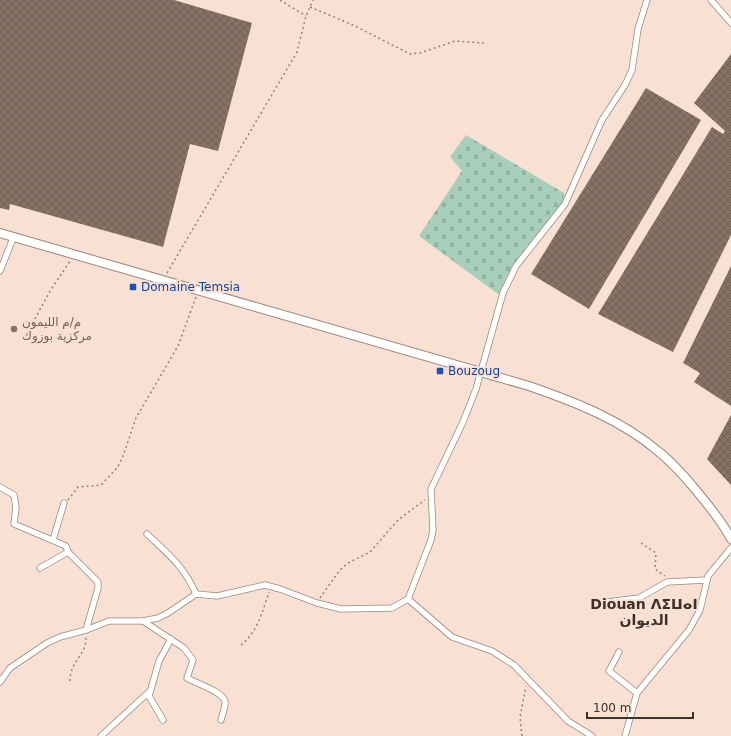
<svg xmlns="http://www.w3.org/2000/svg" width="731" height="736" viewBox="0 0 731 736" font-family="'DejaVu Sans','Noto Sans Arabic','Noto Sans Tifinagh',sans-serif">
	<defs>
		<pattern id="cemetery-stones" width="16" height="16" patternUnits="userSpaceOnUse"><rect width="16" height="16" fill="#a8cfbc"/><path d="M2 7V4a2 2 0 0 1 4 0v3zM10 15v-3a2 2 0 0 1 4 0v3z" fill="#92b2a2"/></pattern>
		<pattern id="building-cross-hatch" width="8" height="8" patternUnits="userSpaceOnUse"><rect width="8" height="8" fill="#877366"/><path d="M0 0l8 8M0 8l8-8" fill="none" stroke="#705f54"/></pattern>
	</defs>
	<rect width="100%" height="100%" fill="#f8e1d2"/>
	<polygon fill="url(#cemetery-stones)" points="466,135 564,193 563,203 520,258 498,294 419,236 462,171 450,157"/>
	<g fill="url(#building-cross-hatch)">
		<polygon points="0,0 174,0 252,23 218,151 190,144 163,247 10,204 9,210 0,208"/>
		<polygon points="731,54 731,235 673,352 598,314 712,127 723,134 725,131 694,103"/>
		<polygon points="646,88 701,120 589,309 531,274"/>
		<polygon points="731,266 731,406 694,382 700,373 683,363"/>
		<polygon points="731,415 731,485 707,459"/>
	</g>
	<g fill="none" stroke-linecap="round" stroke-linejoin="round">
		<defs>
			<g id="street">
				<polyline points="711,0 731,23"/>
				<polyline points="0,271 14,236"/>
				<polyline points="0,487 14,495 16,507 14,524 66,546 68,552"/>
				<path d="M147,534C169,555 184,566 196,594"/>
				<polyline points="53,540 64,503"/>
				<polyline points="40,568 68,552 98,582 98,588 86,630"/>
				<polyline points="408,599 452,637 492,651 514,665 568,721 592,736"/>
				<polyline points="607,602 639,598 667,582 706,580"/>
				<path d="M143,621L184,648L193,660L187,678C195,683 222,691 225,701C226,706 222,715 221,720"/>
				<polyline points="619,652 609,671 637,693"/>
				<polyline points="0,682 10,668 47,643 60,637 86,630 109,621 143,621 158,618 168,613 196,594 217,596 265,585 280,589 317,603 341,609 392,608 408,599 431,540 433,530 431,489 463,422 476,389 503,293 516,266 565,204 602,120 625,85 632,70 638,29 647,0"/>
				<polyline points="163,720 149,696 159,661 171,639"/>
				<polyline points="101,736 149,692"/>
				<polyline points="625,736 637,693 689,630 700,610 708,576 731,548"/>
			</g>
			<path id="secondary" d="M0,233L529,386C575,402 622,420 659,452C673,463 684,476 695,489C708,505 722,521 731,539"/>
		</defs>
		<use href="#street" stroke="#9c877a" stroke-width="7"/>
		<use href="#secondary" stroke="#9c877a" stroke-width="10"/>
		<g stroke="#928278" stroke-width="1.5" stroke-dasharray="2 3" stroke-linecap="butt">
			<polyline points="280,0 306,16"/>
			<polyline points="310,7 353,25 410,54 420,53 455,41 484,43"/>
			<polyline points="167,273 297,52 306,16 313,0"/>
			<polyline points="23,341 50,291 70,261"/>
			<polyline points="68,500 78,487 101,485 117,468 122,459 136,418 178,346 196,297"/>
			<polyline points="641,543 656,553 655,569 665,576"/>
			<polyline points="320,598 339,571 348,563 370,552 398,520 425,500"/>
			<path d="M241,645C257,633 263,610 269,592"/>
			<path d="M70,681C70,660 87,656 86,636"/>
			<polyline points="522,736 520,717 526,686"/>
		</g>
		<use href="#street" stroke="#fff" stroke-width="5.5"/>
		<use href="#secondary" stroke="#fff" stroke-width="8"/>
	</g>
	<g fill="#1a4fb4" stroke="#f8e1d2" stroke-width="1.5">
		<rect x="129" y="283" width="8" height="8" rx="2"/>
		<rect x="436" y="367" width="8" height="8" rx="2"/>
	</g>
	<circle fill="#8d6e63" stroke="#f8e1d2" stroke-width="1.5" cx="14" cy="329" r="4"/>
	<g text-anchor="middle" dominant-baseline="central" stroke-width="4" stroke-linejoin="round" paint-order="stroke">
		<g font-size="12" fill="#164399" stroke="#f8e1d2" text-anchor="start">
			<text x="141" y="287">Domaine Temsia</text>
			<text x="448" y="371">Bouzoug</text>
		</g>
		<g font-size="12" fill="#785e54" stroke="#f8e1d2" text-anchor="start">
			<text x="22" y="322">م/م الليمون<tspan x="22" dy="14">مركزية بوزوك</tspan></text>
		</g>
		<g font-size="14" font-weight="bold" fill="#3b322c" stroke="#f8e1d2">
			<text x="644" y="604">Diouan ⴷⵉⵡⴰⵏ<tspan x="644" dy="16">الديوان</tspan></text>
		</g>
	</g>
	<path d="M587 712v6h106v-6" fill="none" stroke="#3b322c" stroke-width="2"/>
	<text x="593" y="712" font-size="12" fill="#3b322c" stroke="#f8e1d2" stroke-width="3" paint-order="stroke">100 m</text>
</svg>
